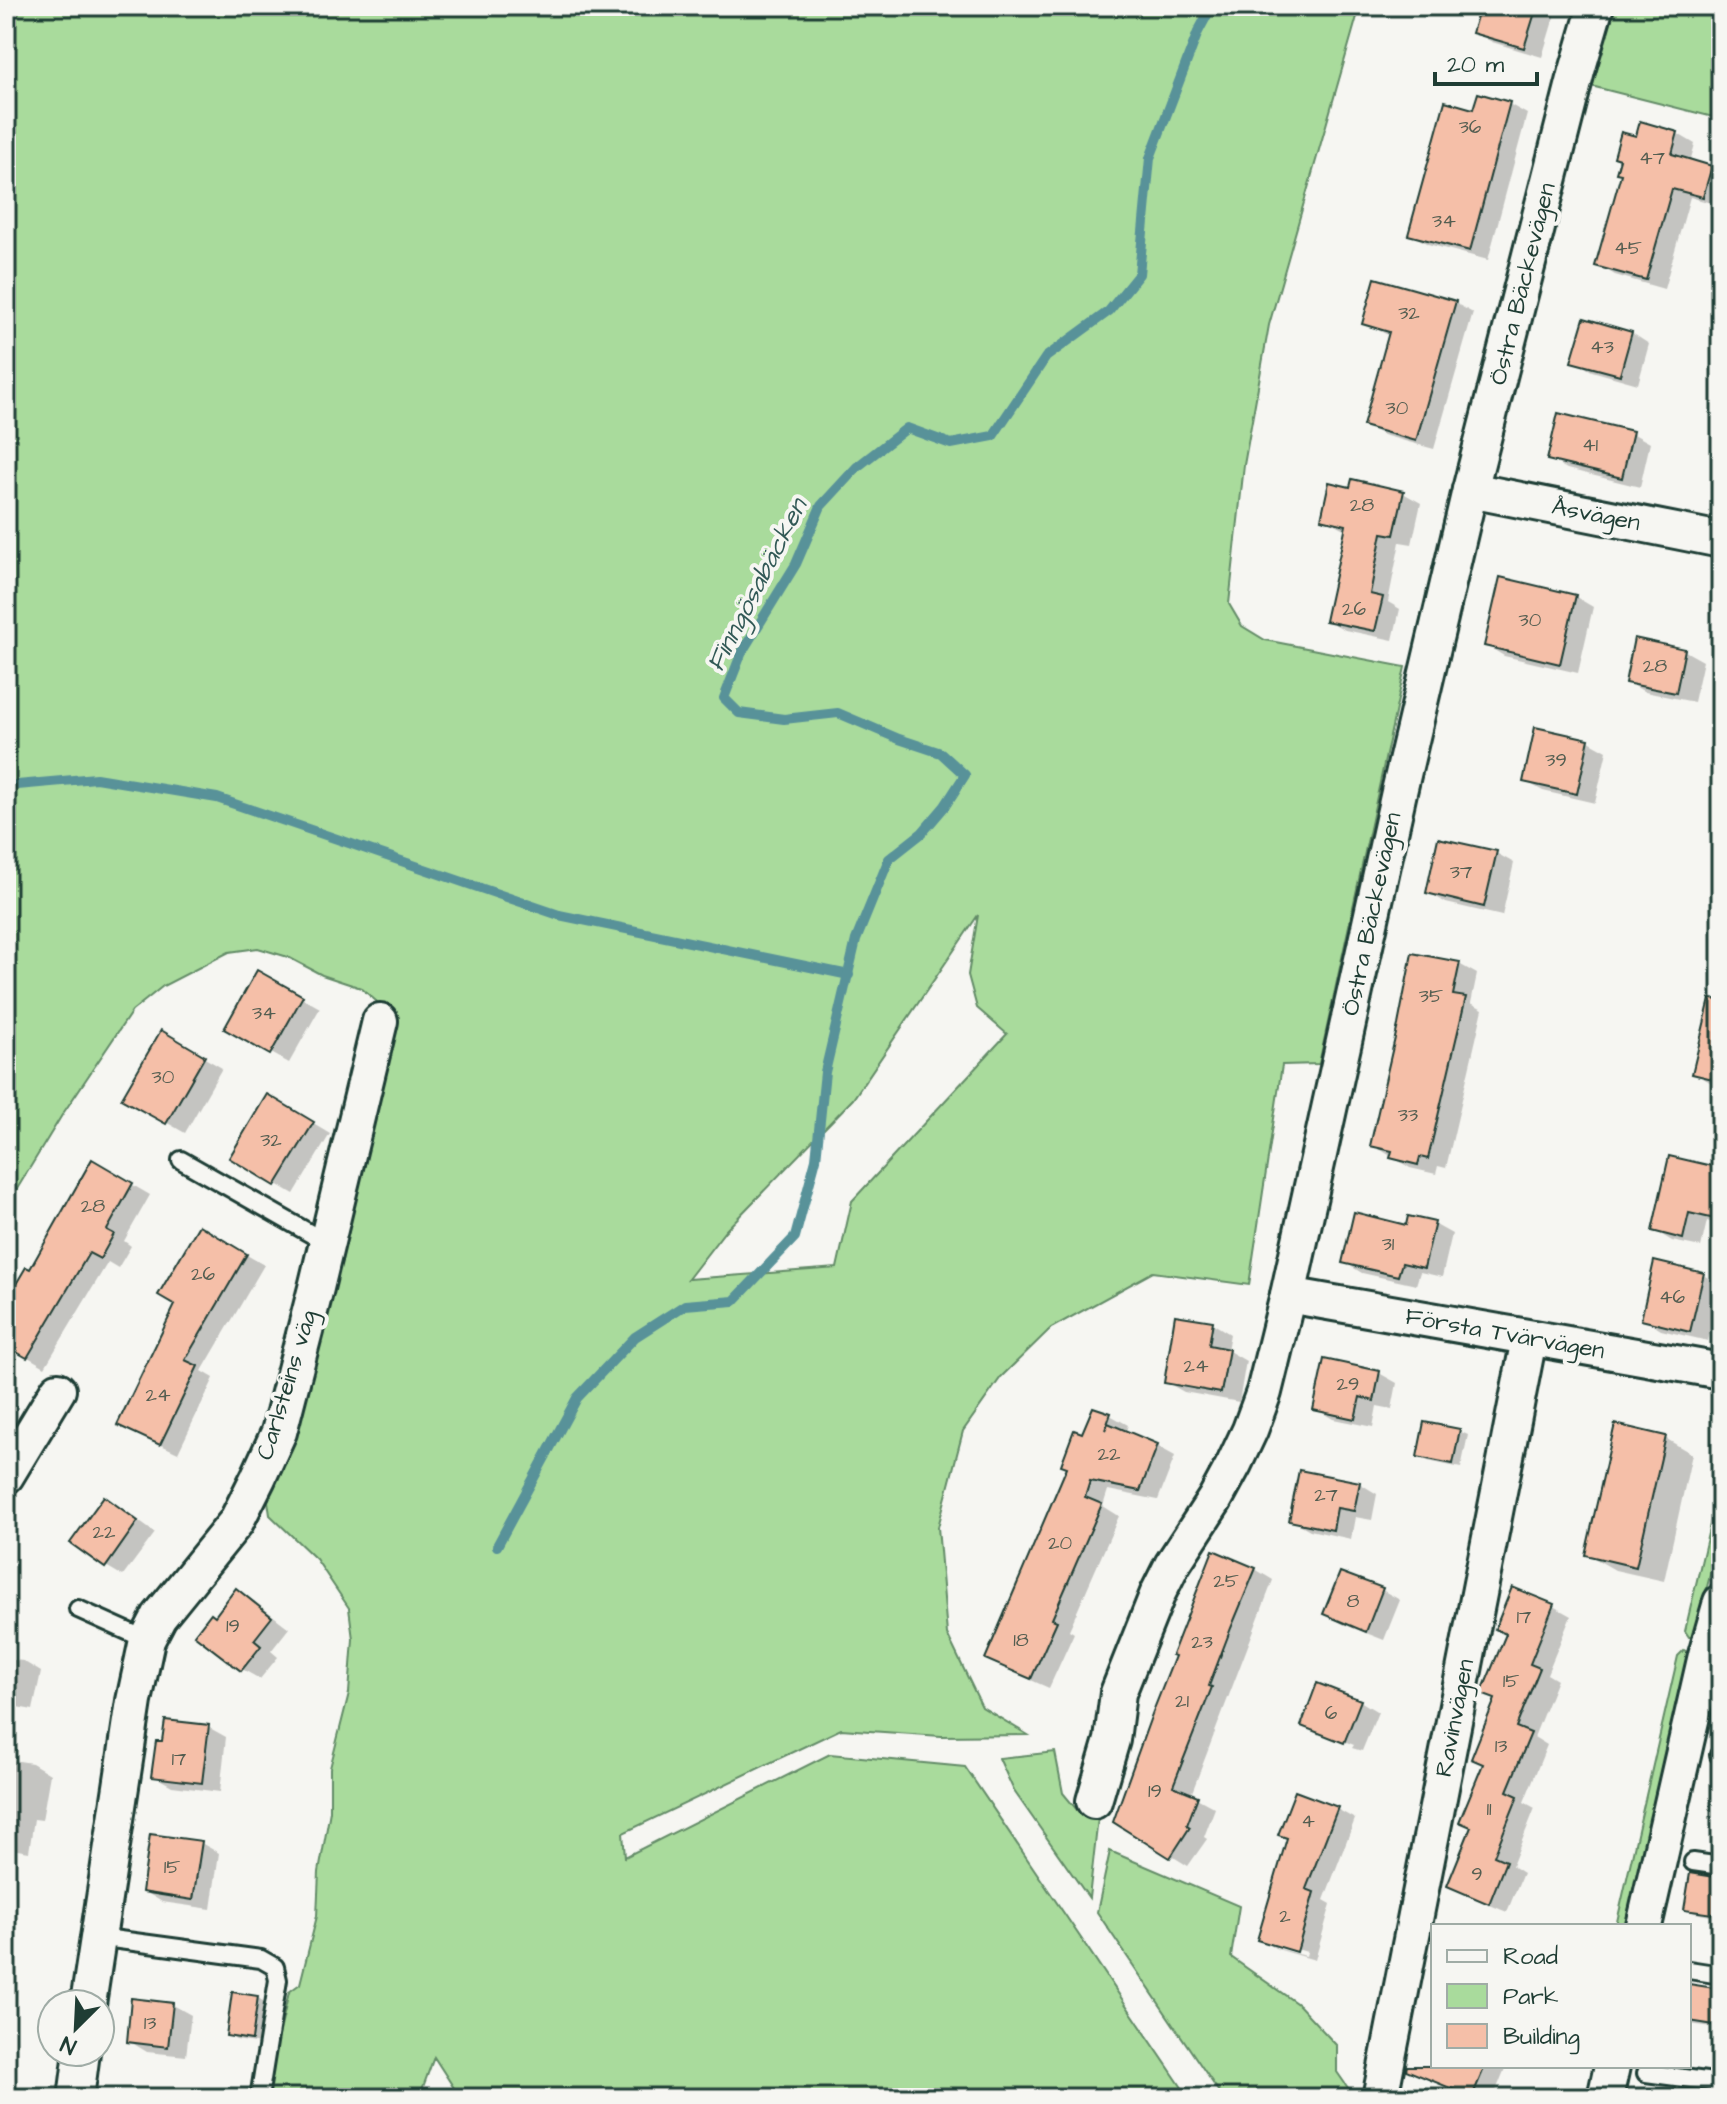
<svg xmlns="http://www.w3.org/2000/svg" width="1727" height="2104" viewBox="0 0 1727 2104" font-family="'Architects Daughter',sans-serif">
	<rect width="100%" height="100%" fill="#f6f6f2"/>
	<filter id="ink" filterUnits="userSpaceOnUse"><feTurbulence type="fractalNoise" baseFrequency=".0125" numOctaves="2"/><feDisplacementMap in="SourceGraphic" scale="16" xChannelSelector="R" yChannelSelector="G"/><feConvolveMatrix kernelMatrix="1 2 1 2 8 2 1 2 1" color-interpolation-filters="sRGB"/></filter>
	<g filter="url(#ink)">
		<g fill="#a9db9c" stroke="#648c68" stroke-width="2" fill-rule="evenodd">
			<path d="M6,6H1360L1269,325L1244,465L1229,604L1242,626L1265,640L1405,667L1319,1064L1282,1065L1249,1285L1153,1272L1051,1328L1001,1377L963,1431L938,1527L947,1634L982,1707L1028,1735L941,1736L841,1729L623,1833L625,1857L830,1754L965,1767L1189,2098H466L454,2088L434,2057L419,2098H267L269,2080L289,1992L300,1984L317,1916L319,1872L330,1811V1768L349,1693L353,1639L349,1608L316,1559L270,1515L268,1501L288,1440L383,1007L361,988L322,975L288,957L258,948L229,952L163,986L132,1011L62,1115L6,1207ZM978,915L968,975L977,1008L1007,1034L852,1201L837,1268L688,1279L725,1231L853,1099Z"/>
			<polygon points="1614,6 1721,6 1721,119 1591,86"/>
			<polygon points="1721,1478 1721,1532 1695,1634 1693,1637 1689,1637 1685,1631"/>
			<polygon points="1684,1650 1689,1653 1690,1658 1627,1926 1616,1926 1678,1656"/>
			<polygon points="1055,1752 1063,1793 1077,1810 1098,1818 1089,1898 1014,1791 999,1758"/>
			<polygon points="1110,1851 1239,1906 1231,1957 1299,2005 1337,2046 1337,2072 1355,2098 1223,2098 1097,1912"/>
		</g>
		<g fill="#0003" fill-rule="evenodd">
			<polygon points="1482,6 1540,6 1555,14 1542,57 1492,42 1474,32"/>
			<polygon points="1509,104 1527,114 1488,260 1428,244 1410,234 1474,112"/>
			<polygon points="1678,134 1695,144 1690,162 1711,167 1721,173 1721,206 1690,197 1664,289 1615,275 1598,265 1637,138"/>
			<polygon points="1455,303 1473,313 1434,449 1383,435 1365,425 1390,336 1364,323"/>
			<polygon points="1632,333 1649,344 1638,384 1592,371 1574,361"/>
			<polygon points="1632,433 1650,443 1640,487 1567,469 1549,459"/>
			<polygon points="1352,489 1403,493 1421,503 1412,544 1400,542 1388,602 1400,609 1393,640 1345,630 1327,620 1346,530 1323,518"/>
			<polygon points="1576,597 1593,607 1578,673 1504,656 1486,645"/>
			<polygon points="1636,641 1685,651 1703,661 1694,702 1645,692 1627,682"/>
			<polygon points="1536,730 1589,741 1607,751 1595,803 1543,791 1525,781"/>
			<polygon points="1496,853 1514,863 1502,916 1446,903 1428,892"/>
			<polygon points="1459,964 1477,974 1471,1003 1483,1009 1446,1168 1438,1166 1436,1174 1410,1168 1373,1145"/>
			<polygon points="258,973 320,1008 289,1063 227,1028"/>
			<polygon points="1721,1031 1721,1086 1713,1084 1695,1073"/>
			<polygon points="161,1033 222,1068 185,1133 124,1098"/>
			<polygon points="268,1097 330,1134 294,1194 231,1157"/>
			<polygon points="93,1162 150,1195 124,1241 131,1246 118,1268 108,1262 45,1367 6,1344 6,1305 30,1271"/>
			<polygon points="1721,1170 1721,1225 1707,1221 1701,1247 1672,1241 1654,1230"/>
			<polygon points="1434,1224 1452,1234 1442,1277 1420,1272 1416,1285 1362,1273 1344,1262 1408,1227"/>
			<polygon points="200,1228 264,1265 202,1371 214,1378 178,1453 138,1434"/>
			<polygon points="1703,1275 1721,1285 1708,1341 1661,1330 1643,1319"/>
			<polygon points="1212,1323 1230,1334 1227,1350 1246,1361 1239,1402 1184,1392 1166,1382"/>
			<polygon points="1379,1373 1397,1383 1392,1409 1377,1406 1373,1427 1333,1419 1316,1409"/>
			<polygon points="1110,1415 1128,1425 1125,1433 1157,1446 1175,1456 1158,1500 1108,1490 1103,1506 1119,1516 1069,1630 1074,1633 1049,1688 1006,1669 988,1658 1083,1436"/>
			<polygon points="1459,1431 1468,1435 1461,1468 1428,1461 1419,1456"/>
			<polygon points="1665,1438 1692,1454 1664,1581 1615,1570 1587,1554"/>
			<polygon points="1359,1483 1377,1494 1372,1520 1355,1517 1351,1539 1310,1530 1292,1520"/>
			<polygon points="122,1509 155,1533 123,1576 106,1566"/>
			<polygon points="1255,1569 1273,1580 1191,1795 1215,1808 1204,1837 1207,1839 1188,1866 1116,1821"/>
			<polygon points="1382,1590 1400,1600 1384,1640 1343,1624 1325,1614"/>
			<polygon points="236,1591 254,1601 289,1628 271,1651 278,1657 260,1679 242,1669 216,1618"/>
			<polygon points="1553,1606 1571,1616 1547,1674 1557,1680 1534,1737 1547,1745 1524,1802 1535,1808 1512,1866 1523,1873 1507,1912 1468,1896 1450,1885 1473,1828 1497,1700 1484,1693"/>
			<polygon points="6,1659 23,1661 41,1672 33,1710 6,1705"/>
			<polygon points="1360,1701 1378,1712 1362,1751 1352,1748 1354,1745 1319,1731 1319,1735 1303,1725"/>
			<polygon points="208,1727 226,1737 220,1792 172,1786 154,1776"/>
			<polygon points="6,1759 32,1763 50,1774 42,1820 34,1819 29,1852 6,1848"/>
			<polygon points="1716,1768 1721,1769 1721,1806 1710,1801"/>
			<path d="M1337,1809L1355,1819L1324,1900L1331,1904L1315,1960L1277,1949L1259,1939ZM1276,1943L1307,1952L1306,1956L1276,1948Z"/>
			<polygon points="201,1843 219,1853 211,1909 162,1902 144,1891"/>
			<polygon points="1721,1880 1721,1918 1695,1913 1686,1909"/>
			<polygon points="6,1924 12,1927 6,1962"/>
			<polygon points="1689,1986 1721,1991 1721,2028 1689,2024"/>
			<polygon points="234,1994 258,1998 266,2003 260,2044 236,2040 228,2035"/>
			<polygon points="173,2005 191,2015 186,2056 147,2052 129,2041"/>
			<polygon points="1438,2066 1506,2066 1493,2098 1443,2098 1447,2088 1432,2079"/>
			<polygon points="1644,2090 1700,2098 1643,2098"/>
		</g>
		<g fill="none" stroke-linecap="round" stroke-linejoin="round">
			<g stroke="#589299" stroke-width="10">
				<polyline points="6,786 96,778 217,798 559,915 849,975"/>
				<polyline points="497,1546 577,1398 635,1337 685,1305 734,1301 795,1237 816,1159 825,1072 856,940 889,859 922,833 945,806 965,775 941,753 899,739 838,713 784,719 739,713 724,698 742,652 796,564 821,506 857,467 907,428 951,444 993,436 1046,357 1109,311 1139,274 1150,158 1198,32 1212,6"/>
			</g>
		</g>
		<g fill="#f5bfa8" stroke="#1f3d34" stroke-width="2">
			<polygon points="1480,6 1537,6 1524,48 1472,33"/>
			<polygon points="1478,93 1510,102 1470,251 1408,235 1445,101 1473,109"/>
			<polygon points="1640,121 1678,132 1672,154 1712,166 1703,197 1672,189 1646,280 1595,266 1621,174 1616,173 1620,159 1614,157 1621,132 1636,136"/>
			<polygon points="1375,278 1456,301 1416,441 1363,426 1389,332 1362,324"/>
			<polygon points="1584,318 1632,332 1620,375 1571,362"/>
			<polygon points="1558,413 1633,431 1622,478 1547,460"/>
			<polygon points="1352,479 1404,491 1394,535 1382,533 1370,594 1383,597 1375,631 1325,621 1346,525 1321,519 1329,482 1350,487"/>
			<polygon points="1500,577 1576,595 1560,664 1484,646"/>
			<polygon points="1634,638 1685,649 1676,693 1625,683"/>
			<polygon points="1535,727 1589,739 1577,794 1523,782"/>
			<polygon points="1438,838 1497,851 1484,907 1426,893"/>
			<polygon points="1412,953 1460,962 1453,995 1466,997 1428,1159 1420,1157 1418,1165 1390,1158 1392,1151 1370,1146 1398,1025"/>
			<polygon points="257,970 303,996 270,1055 224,1029"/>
			<polygon points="1710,999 1721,1000 1721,1081 1692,1074"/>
			<polygon points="161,1030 205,1056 166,1124 121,1099"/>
			<polygon points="267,1094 314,1122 275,1186 229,1158"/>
			<polygon points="1669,1156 1721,1168 1721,1194 1715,1219 1689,1213 1683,1239 1652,1231"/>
			<polygon points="92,1159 133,1183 107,1230 114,1234 100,1259 89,1253 27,1358 6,1346 6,1301 26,1267 30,1269"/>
			<polygon points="1354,1212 1406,1225 1408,1216 1435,1222 1424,1268 1402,1263 1398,1276 1342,1263"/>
			<polygon points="199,1225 247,1254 185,1360 198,1366 160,1445 117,1425 175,1305 158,1295"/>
			<polygon points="1654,1261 1704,1273 1690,1332 1641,1320"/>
			<polygon points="1175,1315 1213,1321 1209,1345 1229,1349 1221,1393 1164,1383"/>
			<polygon points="1324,1359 1380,1371 1374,1401 1360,1397 1355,1419 1313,1410"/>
			<polygon points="1093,1407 1111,1413 1105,1430 1108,1423 1158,1444 1140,1491 1090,1481 1085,1497 1102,1504 1052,1619 1057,1621 1031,1679 985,1659 1067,1467 1061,1465 1074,1430 1082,1433"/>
			<polygon points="1424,1422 1460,1429 1453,1464 1417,1457"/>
			<polygon points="1615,1424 1666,1436 1636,1567 1585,1555"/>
			<polygon points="1299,1470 1360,1482 1354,1511 1337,1508 1333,1530 1289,1521"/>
			<polygon points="104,1496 138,1521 105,1568 70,1543"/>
			<polygon points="1213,1550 1256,1568 1231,1628 1209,1686 1212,1687 1173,1786 1198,1796 1187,1825 1190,1827 1170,1858 1113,1822 1152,1714 1175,1656 1172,1655"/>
			<polygon points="1340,1572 1383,1588 1366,1632 1323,1614"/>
			<polygon points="1512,1587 1554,1604 1530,1664 1540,1668 1516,1727 1531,1733 1507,1791 1518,1796 1494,1856 1506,1861 1489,1904 1447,1886 1471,1827 1459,1822 1483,1764 1471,1759 1495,1699 1481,1694 1506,1634 1495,1629"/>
			<polygon points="236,1588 272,1617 254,1640 261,1646 241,1671 194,1635 211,1613 215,1616"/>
			<polygon points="1317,1683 1361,1700 1344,1743 1301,1726"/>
			<polygon points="165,1720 209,1725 202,1783 151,1777 156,1741 162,1741"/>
			<polygon points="1295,1791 1338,1807 1306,1889 1314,1892 1297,1952 1257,1940 1287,1838 1278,1835"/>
			<polygon points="150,1834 202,1841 193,1900 142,1892"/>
			<polygon points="1690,1873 1721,1878 1721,1915 1684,1910"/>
			<polygon points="1689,1984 1721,1989 1721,2026 1689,2021"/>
			<polygon points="232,1992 258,1996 252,2040 226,2036"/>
			<polygon points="131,1998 173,2003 168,2047 127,2042"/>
			<polygon points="1407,2066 1485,2066 1472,2097 1406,2070"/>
		</g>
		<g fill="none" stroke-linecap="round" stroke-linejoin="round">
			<defs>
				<g id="lane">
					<polyline points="181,1160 327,1243"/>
					<polyline points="78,1609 147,1640"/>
					<polyline points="1719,1755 1721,1755"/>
					<polyline points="1693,1862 1721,1866"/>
					<polyline points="97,1937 261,1959 275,1967 278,1980 259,2098"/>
					<polyline points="1689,1970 1721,1975"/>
					<polyline points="1646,2073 1721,2083"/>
				</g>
				<g id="street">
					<polyline points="1470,490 1721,540"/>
					<polyline points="1288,1295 1721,1371"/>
					<polyline points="6,1476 58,1390"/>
					<polyline points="1094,1801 1112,1740 1118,1693 1158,1593 1172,1565 1215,1499 1234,1464 1250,1430 1264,1392 1288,1295 1399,792 1470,490 1577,71 1596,6"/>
					<polyline points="1644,1926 1706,1655 1721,1602"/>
					<polyline points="88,2004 134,1701 147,1640 159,1617 236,1522 258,1478 279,1432 316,1288 380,1021"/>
					<polyline points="76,2098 82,2052"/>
					<polyline points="1380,2098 1529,1339"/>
					<polyline points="1605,2098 1612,2066"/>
				</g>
			</defs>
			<use href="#lane" stroke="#1f3d34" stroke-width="22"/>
			<use href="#street" stroke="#1f3d34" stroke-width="40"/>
			<use href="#lane" stroke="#f6f6f2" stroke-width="16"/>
			<use href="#street" stroke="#f6f6f2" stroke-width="34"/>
		</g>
	</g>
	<g text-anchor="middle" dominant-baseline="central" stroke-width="8" stroke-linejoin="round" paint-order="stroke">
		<g font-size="20" fill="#545e51">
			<text x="1470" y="127">36</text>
			<text x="1652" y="158">47</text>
			<text x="1444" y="221">34</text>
			<text x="1628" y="248">45</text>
			<text x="1409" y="313">32</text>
			<text x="1602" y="347">43</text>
			<text x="1397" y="408">30</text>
			<text x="1590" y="445">41</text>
			<text x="1362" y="505">28</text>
			<text x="1354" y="609">26</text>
			<text x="1530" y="620">30</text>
			<text x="1655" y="666">28</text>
			<text x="1556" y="760">39</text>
			<text x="1461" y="872">37</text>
			<text x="1431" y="996">35</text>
			<text x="264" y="1013">34</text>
			<text x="163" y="1077">30</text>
			<text x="1408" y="1115">33</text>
			<text x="271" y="1140">32</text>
			<text x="93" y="1206">28</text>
			<text x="1388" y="1244">31</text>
			<text x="203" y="1274">26</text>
			<text x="1672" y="1297">46</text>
			<text x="1196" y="1366">24</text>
			<text x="1348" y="1384">29</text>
			<text x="158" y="1395">24</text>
			<text x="1109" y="1454">22</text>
			<text x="1326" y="1495">27</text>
			<text x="104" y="1532">22</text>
			<text x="1060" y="1543">20</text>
			<text x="1226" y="1581">25</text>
			<text x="1353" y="1601">8</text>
			<text x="1524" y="1617">17</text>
			<text x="233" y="1626">19</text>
			<text x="1021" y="1640">18</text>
			<text x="1202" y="1642">23</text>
			<text x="1511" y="1681">15</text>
			<text x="1182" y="1701">21</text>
			<text x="1331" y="1713">6</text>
			<text x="1501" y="1746">13</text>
			<text x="179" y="1759">17</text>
			<text x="1155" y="1791">19</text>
			<text x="1489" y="1809">11</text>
			<text x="1308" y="1821">4</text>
			<text x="172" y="1867">15</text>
			<text x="1477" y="1874">9</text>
			<text x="1285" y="1916">2</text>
			<text x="150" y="2023">13</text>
		</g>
		<g font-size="24" fill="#1f3d34" stroke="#f6f6f2">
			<text transform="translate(1523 284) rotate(-76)">Östra Bäckevägen</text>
			<text transform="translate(1596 515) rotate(11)">Åsvägen</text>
			<text transform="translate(1372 914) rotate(-78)">Östra Bäckevägen</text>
			<text transform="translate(1505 1334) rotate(10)">Första Tvärvägen</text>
			<text transform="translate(287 1385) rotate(-73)">Carlsteins väg</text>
			<text transform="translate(1455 1718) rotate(-79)">Ravinvägen</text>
		</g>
		<g font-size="26" font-style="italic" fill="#325956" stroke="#f6f6f2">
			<text transform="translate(757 585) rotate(-63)">Finngösabäcken</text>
		</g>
	</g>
	<rect width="1727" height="2104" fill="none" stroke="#f6f6f2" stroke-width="32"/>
	<rect x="16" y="16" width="1695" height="2072" fill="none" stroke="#1f3d34" stroke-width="3" filter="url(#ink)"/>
	<rect x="1431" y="1924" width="260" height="144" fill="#f6f6f2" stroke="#a0aca6" stroke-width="2"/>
	<rect x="1447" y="1950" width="40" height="12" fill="#f6f6f2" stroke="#a0aca6" stroke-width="2"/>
	<text x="1503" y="1964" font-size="24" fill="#1f3d34">Road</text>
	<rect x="1447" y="1984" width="40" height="24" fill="#a9db9c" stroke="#a0aca6" stroke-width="2"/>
	<text x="1503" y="2004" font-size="24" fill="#1f3d34">Park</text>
	<rect x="1447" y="2024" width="40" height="24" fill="#f5bfa8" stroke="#a0aca6" stroke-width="2"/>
	<text x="1503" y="2044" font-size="24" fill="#1f3d34">Building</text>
	<g transform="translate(76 2028) rotate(204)"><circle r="38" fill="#f6f6f2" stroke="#a0aca6" stroke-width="2"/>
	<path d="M0-6L14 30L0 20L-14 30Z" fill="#1f3d34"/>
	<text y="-12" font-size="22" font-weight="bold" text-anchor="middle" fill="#1f3d34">N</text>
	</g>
	<path d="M1435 72v12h102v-12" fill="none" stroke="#1f3d34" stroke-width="4"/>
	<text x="1447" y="72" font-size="24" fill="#1f3d34" stroke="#f6f6f2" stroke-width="6" paint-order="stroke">20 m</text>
</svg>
